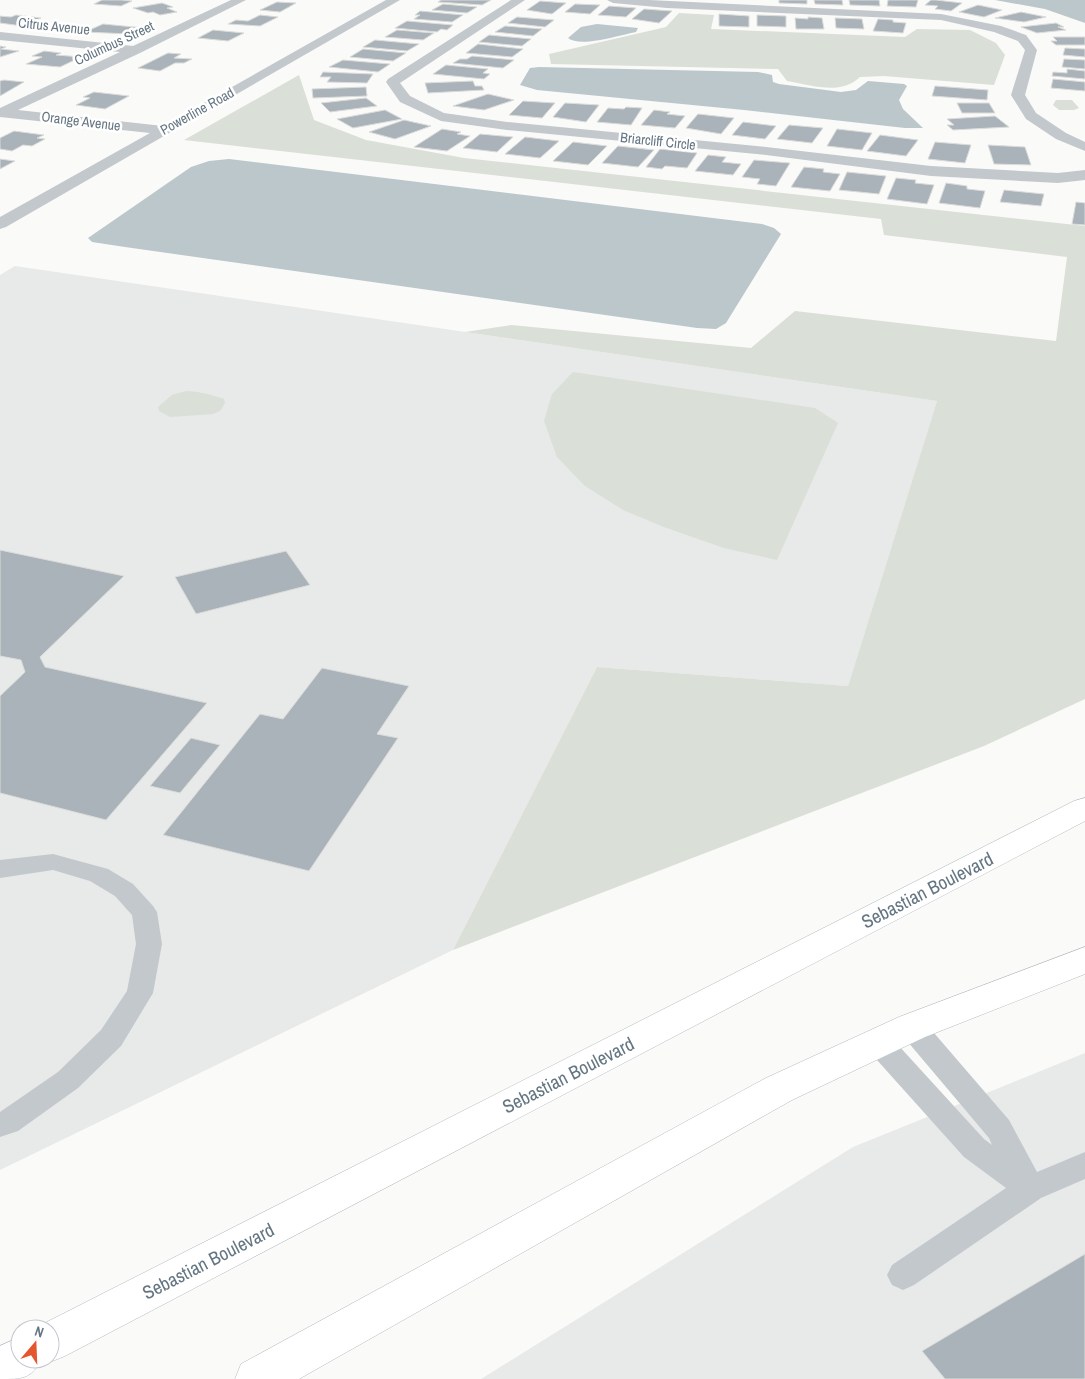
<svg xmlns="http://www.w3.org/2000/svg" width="1085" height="1379" viewBox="0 0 1085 1379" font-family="'Archivo Narrow',sans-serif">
	<rect width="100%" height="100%" fill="#fafaf8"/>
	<g fill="#e8e9e9">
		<polygon points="15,266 937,401 848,686 597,667 453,950 0,1170 0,275"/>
		<polygon points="1085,1053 1085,1379 481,1379 853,1147"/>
	</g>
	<g fill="#dadfd7">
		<path d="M679,13L714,15L711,29L905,37L917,29L970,30L996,43L1005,55L994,85L884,76L860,77C840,96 812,85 787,81L778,69L551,64L549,54L666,27Z"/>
		<polygon points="299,75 314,120 366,140 464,158 1085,226 1085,699 984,746 453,950 597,667 848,686 937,401 465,332 511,325 751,348 795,311 1056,341 1067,257 884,235 881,219 184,140"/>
		<polygon points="1056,100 1072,100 1079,108 1074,110 1059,110 1053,105"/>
		<polygon points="573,372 815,408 838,423 777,560 724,548 664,527 623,510 585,486 557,457 544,421 552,394"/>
		<path d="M186,391C198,391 212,395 224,399L225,403L220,411L213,414L170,417L159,411L158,407L172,395Z"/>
	</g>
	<g fill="#bbc7cb">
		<polygon points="995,0 1085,0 1085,23 1045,9"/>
		<path d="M597,24L638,28L636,32C620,35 580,48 568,38L581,27Z"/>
		<polygon points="539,67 758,72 772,75 773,82 779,84 841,92 856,90 868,81 904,84 907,86 899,100 903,109 923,128 905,128 744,110 537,90 520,85 530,68"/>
		<polygon points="229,159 762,224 774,228 781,234 726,323 716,329 697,328 125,247 92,242 88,238 191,167 209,161"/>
	</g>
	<g fill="#aab3b9" stroke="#dcdcda">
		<polygon points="102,0 122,0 132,1 121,6 94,4"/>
		<polygon points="441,0 491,0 482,5 438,2"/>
		<polygon points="779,0 807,0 807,4 779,3"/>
		<polygon points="814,0 842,0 843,5 815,4"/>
		<polygon points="849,0 879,0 880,6 850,5"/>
		<polygon points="888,0 918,0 916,7 887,6"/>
		<polygon points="931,0 936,0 962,3 951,11 935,9 938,6 925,5"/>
		<polygon points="540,1 566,3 552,14 527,10"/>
		<polygon points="277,2 296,3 280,12 260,10"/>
		<polygon points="162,3 173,7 167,8 177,12 160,15 153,12 148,13 133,8"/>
		<polygon points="443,4 477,7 467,13 432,10"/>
		<polygon points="575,4 600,5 590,14 565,12"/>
		<polygon points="978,5 1002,10 984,17 959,12"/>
		<polygon points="609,6 636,8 626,17 598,15"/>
		<polygon points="644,9 672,11 659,23 632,19"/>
		<polygon points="420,11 463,15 452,22 414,19 420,15 415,15"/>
		<polygon points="1021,12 1046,17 1024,22 995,18"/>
		<polygon points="719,14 749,16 749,27 719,26"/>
		<polygon points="16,15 41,18 22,26 0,23 0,16 11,17"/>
		<polygon points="260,15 278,17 260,26 228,24 236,20 248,21"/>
		<polygon points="757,15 786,16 786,27 757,26"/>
		<polygon points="517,17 554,20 545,27 508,23"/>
		<polygon points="808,17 822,18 824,29 796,29 795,18 808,19"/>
		<polygon points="835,18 862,19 864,29 836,28"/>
		<polygon points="878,19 893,20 893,22 906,23 903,33 873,31"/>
		<polygon points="407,21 453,25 447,30 441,29 437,32 395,28"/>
		<polygon points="1056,23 1064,27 1058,27 1066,30 1037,33 1021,27"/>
		<polygon points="103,24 144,28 130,34 85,32"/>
		<polygon points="505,26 542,29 533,36 495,32"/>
		<polygon points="213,30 244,33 228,41 198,38"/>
		<polygon points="397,30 434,33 423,40 385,37"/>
		<polygon points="489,35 531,39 522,46 479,42"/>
		<polygon points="1053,37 1085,37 1085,45 1056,45 1051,41 1057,41"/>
		<polygon points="375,40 419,44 407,51 363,47"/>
		<polygon points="478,44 523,49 512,57 466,53"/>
		<polygon points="0,46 6,47 1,49 19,51 0,57"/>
		<polygon points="1065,48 1085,49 1085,57 1063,55"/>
		<polygon points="363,49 406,53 393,61 350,57"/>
		<polygon points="44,51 61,53 56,55 81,57 60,67 26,64 42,57 32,56"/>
		<polygon points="168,53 181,54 174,58 192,59 184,63 175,63 160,71 138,68"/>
		<polygon points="472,56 514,60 503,68 453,63 460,59 467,59"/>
		<polygon points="1064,59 1085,60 1085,69 1062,67"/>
		<polygon points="343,60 390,64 378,72 329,67"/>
		<polygon points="446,65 488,69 483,73 490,74 484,79 433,74"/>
		<polygon points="1067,69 1085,71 1085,79 1052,76 1053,72 1067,73"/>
		<polygon points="323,72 373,74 367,83 327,82 331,77 320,77"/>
		<polygon points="1053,79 1085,82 1085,91 1051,88"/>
		<polygon points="4,80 24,82 0,96 0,81"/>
		<polygon points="473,81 475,86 482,86 484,90 428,93 425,83"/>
		<polygon points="935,86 988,90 987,100 932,96"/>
		<polygon points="366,87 367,96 313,98 312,89"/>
		<polygon points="94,92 129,96 105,109 76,105 90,98 83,97"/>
		<polygon points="488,94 514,100 484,110 453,106"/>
		<polygon points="366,98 377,106 330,112 321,103"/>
		<polygon points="523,101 555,103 542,118 509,115"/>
		<polygon points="565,103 599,105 586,122 553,117"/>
		<polygon points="957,103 989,103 995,113 962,113"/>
		<polygon points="626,107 642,108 631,125 597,122 608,108 624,109"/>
		<polygon points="385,110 402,119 353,128 337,119"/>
		<polygon points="654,110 670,112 667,114 685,116 675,128 641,125"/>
		<polygon points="698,114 734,118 721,134 686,128"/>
		<polygon points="995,116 1009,127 953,130 947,125 954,125 947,119"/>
		<polygon points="404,120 431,126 395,139 369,132"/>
		<polygon points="743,122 776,126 765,139 732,135"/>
		<polygon points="789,125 823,128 812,143 777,139"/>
		<polygon points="442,129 461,132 457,134 470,136 447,151 414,147"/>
		<polygon points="837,129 872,133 862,150 827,146"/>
		<polygon points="14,131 44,135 37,138 45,139 32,146 23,145 12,151 0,149 0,138"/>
		<polygon points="480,134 513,137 497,152 463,148"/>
		<polygon points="880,135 918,140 906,156 867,151"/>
		<polygon points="525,137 559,141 540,158 505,154"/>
		<polygon points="573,142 607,146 588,165 553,161"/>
		<polygon points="935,142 971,145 965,163 928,159"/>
		<polygon points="988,145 1025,147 1031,165 994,164"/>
		<polygon points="618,146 654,150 638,167 602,163"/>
		<polygon points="660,149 697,153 687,168 665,166 662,169 646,167"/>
		<polygon points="708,155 726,157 722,162 741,164 733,175 695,171"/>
		<polygon points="0,159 15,161 0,169"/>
		<polygon points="754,160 790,163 776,186 757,184 760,179 742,177"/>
		<polygon points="804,167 824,169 823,172 840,174 830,191 791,187"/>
		<polygon points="847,172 886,176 879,194 839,190"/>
		<polygon points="896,178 916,180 915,183 934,185 927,204 887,199"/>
		<polygon points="946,183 967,186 967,189 985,191 980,208 939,203"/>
		<polygon points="1004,190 1044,194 1041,206 1000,202"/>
		<polygon points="1076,202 1085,203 1085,225 1072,224"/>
		<polygon points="0,550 124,576 40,657 45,667 207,703 106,820 0,793 0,696 25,672 21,660 0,656"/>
		<polygon points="286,551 310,585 196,614 175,577"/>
		<polygon points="322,668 409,686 377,734 398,738 309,871 163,835 260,714 283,719"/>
		<polygon points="191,738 220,745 180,793 150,786"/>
		<polygon points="1085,1254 1085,1379 945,1379 922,1351"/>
	</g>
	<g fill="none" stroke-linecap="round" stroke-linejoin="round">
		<defs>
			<g id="secondary">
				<polygon points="1085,798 1085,821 65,1356 50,1362 42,1359 50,1359 50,1329 35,1328 1074,801"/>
				<polygon points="1085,947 1085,974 925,1037 792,1100 299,1379 235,1379 241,1364 766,1078 899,1017"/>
				<path d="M20,1337V1359H41C32,1379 22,1379 0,1379V1346Z"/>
			</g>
		</defs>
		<use href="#secondary" stroke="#b3babf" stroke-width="1"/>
		<g fill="#c3c8cc" fill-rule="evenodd">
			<polygon points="53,854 108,869 133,884 153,906 157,912 162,944 153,993 121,1046 78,1088 18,1131 0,1137 0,1112 58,1072 101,1030 127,991 136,944 132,915 115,896 90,881 53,870 0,878 0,860"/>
			<polygon points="912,1016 922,1019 1009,1120 1037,1172 1085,1152 1085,1179 1041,1198 914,1285 903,1290 892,1285 887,1275 892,1265 1006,1188 964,1157 868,1050 864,1042 868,1034 878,1031 888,1034 984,1139 992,1145 989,1138 902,1035 898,1027 902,1019"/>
		</g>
		<g fill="#c3c8cc" fill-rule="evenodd">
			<polygon points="231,0 246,0 140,53 18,110 163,126 386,0 400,0 6,227 0,229 0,217 150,133 0,117 0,108 120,52 0,40 0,32 133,46"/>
			<polygon points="511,0 525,0 400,83 410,96 444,113 507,122 766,147 931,166 1058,173 1085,170 1085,180 1058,183 931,176 766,155 507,130 441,121 400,102 386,82 388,79"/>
			<polygon points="607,0 649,0 941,14 1001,26 1026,35 1037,50 1025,95 1036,113 1066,133 1085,142 1085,151 1056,139 1026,119 1011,95 1025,50 1018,41 994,32 941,20 667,8 613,3"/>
		</g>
		<use href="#secondary" fill="#fff" fill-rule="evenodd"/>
	</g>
	<g text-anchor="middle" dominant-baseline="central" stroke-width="5" stroke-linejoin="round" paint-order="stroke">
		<g font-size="14" fill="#657683" stroke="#fff">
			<text transform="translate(54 26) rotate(6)">Citrus Avenue</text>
			<text transform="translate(114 43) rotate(-25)">Columbus Street</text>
			<text transform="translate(197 111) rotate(-29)">Powerline Road</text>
			<text transform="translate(81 121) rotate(7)">Orange Avenue</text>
			<text transform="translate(658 141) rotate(6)">Briarcliff Circle</text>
		</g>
		<g font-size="19" fill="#657683" stroke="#fff">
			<text transform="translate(927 890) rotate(-27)">Sebastian Boulevard</text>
			<text transform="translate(568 1075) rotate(-27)">Sebastian Boulevard</text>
			<text transform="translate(208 1261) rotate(-27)">Sebastian Boulevard</text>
		</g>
	</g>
	<g transform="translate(35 1344) rotate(19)"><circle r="24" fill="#ffffff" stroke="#c1c8cd"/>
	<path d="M0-4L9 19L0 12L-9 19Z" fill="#e4572e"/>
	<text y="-8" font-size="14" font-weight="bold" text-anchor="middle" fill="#657683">N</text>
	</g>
</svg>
